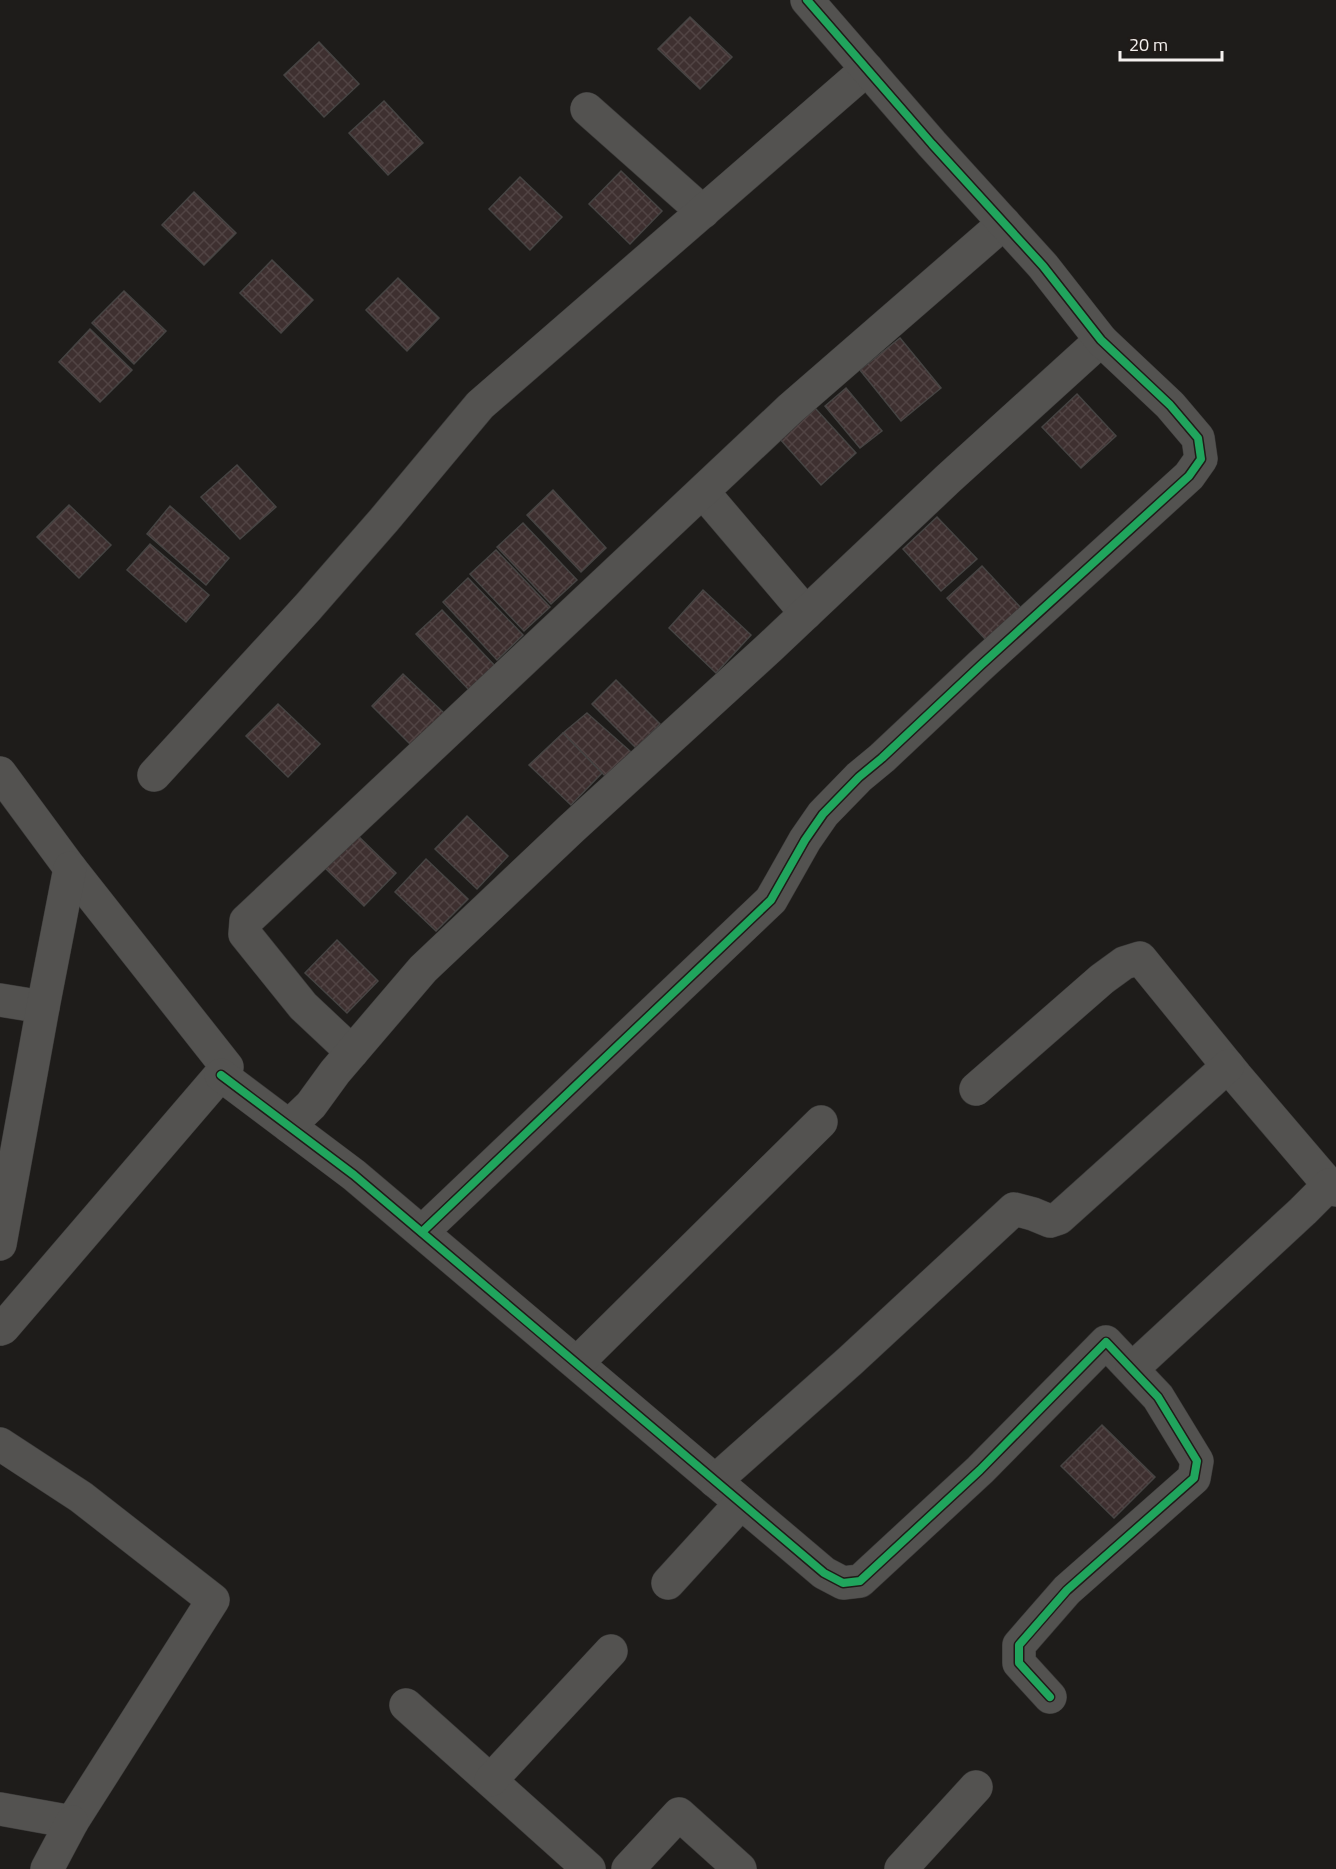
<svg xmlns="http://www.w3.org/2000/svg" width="1336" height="1869" viewBox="0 0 1336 1869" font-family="'Titillium Web',sans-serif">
	<defs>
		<pattern id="building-cross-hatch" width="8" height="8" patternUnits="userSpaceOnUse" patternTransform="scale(1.5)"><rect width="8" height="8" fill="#3e3030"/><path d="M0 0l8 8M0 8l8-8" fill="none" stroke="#514444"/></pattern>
	</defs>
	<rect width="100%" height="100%" fill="#1e1c1a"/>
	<g fill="url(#building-cross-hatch)" stroke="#464443" stroke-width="1.5">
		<polygon points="690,17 732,57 700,89 658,49"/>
		<polygon points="319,42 359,84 324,117 284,75"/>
		<polygon points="384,101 423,143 388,175 349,133"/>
		<polygon points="621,171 662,211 630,244 589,204"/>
		<polygon points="520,177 562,217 530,250 489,209"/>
		<polygon points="194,192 236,233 204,265 162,225"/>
		<polygon points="272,260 313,300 281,333 240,293"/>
		<polygon points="398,278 439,318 407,351 366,310"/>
		<polygon points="124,291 166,331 134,364 92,323"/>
		<polygon points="90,329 132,370 100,402 59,362"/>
		<polygon points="900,338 941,388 901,421 860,370"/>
		<polygon points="846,388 882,431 860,448 825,406"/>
		<polygon points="1077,394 1116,436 1081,468 1042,427"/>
		<polygon points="815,408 856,453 821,485 780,439"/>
		<polygon points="237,465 276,507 240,539 201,497"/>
		<polygon points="553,490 606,548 581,572 527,515"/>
		<polygon points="69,505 111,545 79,578 37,537"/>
		<polygon points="170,506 229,558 206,585 147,534"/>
		<polygon points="937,517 977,559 941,591 903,549"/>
		<polygon points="523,523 577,580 551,604 497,547"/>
		<polygon points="150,544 209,595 186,622 127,570"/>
		<polygon points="496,550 550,607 524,631 470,574"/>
		<polygon points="982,566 1021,608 986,640 947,598"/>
		<polygon points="468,578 523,635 497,660 443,602"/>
		<polygon points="703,590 751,635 716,673 669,628"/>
		<polygon points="442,610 496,667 470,691 416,634"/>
		<polygon points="403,674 445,714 413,747 372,706"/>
		<polygon points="616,680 660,724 636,748 592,704"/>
		<polygon points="278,704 320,744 288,777 246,736"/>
		<polygon points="587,713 631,752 607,778 563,733"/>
		<polygon points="563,733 602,773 571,805 529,765"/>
		<polygon points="467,816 508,856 477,889 435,849"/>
		<polygon points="355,833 396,873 364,906 323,866"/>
		<polygon points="426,859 468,899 436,931 395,892"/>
		<polygon points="337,940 378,981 347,1013 305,973"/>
		<polygon points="1102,1425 1155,1477 1114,1518 1061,1466"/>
	</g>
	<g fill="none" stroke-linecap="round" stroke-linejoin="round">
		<defs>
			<g id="minor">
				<polyline points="587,109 703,212"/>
				<polyline points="703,492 806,613"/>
				<polyline points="0,773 70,868 227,1067 3,1328 0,1329"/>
				<polyline points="154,775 308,607 384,520 480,405 867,69"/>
				<polyline points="0,1000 43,1007"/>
				<polyline points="352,1052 303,1006 245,934 246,921 791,408 1004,223"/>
				<polyline points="221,1075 354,1175 824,1573 843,1583 860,1581 980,1470 1106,1342 1158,1397 1197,1461 1194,1478 1067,1590 1019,1645 1019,1663 1050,1697"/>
				<polyline points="976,1089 1102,979 1124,963 1140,958 1236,1076 1329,1185 1336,1190"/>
				<polyline points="289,1126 311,1105 335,1072 423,969 572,828 769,648 949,478 1101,340"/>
				<polyline points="422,1232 771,900 805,840 823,814 859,777 882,758 981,665 1189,476 1201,459 1198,438 1170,405 1101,340 1043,266 932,144 807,0"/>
				<polyline points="0,1244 43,1007 70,868"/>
				<polyline points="577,1363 821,1122"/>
				<polyline points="1132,1369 1303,1211 1329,1185"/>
				<polyline points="0,1444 81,1497 213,1600 72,1822 0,1809"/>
				<polyline points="715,1481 850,1361 1014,1209 1033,1214 1050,1221 1059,1218 1228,1066"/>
				<polyline points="668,1583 741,1503"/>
				<polyline points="406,1705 589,1869"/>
				<polyline points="491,1780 611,1651"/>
				<polyline points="47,1869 72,1822"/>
				<polyline points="628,1869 679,1814 740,1869"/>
				<polyline points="901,1869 976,1787"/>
			</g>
		</defs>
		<use href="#minor" stroke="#3b3a39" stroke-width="34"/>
		<use href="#minor" stroke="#535250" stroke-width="33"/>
		<defs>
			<g id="cycleway">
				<polyline points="221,1075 354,1175 824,1573 843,1583 860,1581 980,1470 1106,1342 1158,1397 1197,1461 1194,1478 1067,1590 1019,1645 1019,1663 1050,1697"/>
				<polyline points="422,1232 771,900 805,840 823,814 859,777 882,758 981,665 1189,476 1201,459 1198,438 1170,405 1101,340 1043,266 932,144 807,0"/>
			</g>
		</defs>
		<use href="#cycleway" stroke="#201b18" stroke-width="11"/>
		<use href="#cycleway" stroke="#20a55d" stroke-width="8"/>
	</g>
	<path d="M1120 51v9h102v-9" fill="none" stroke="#f4f0ee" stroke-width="3"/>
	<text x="1129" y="51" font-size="18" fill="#f4f0ee" stroke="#201b18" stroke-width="4.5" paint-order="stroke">20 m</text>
</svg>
